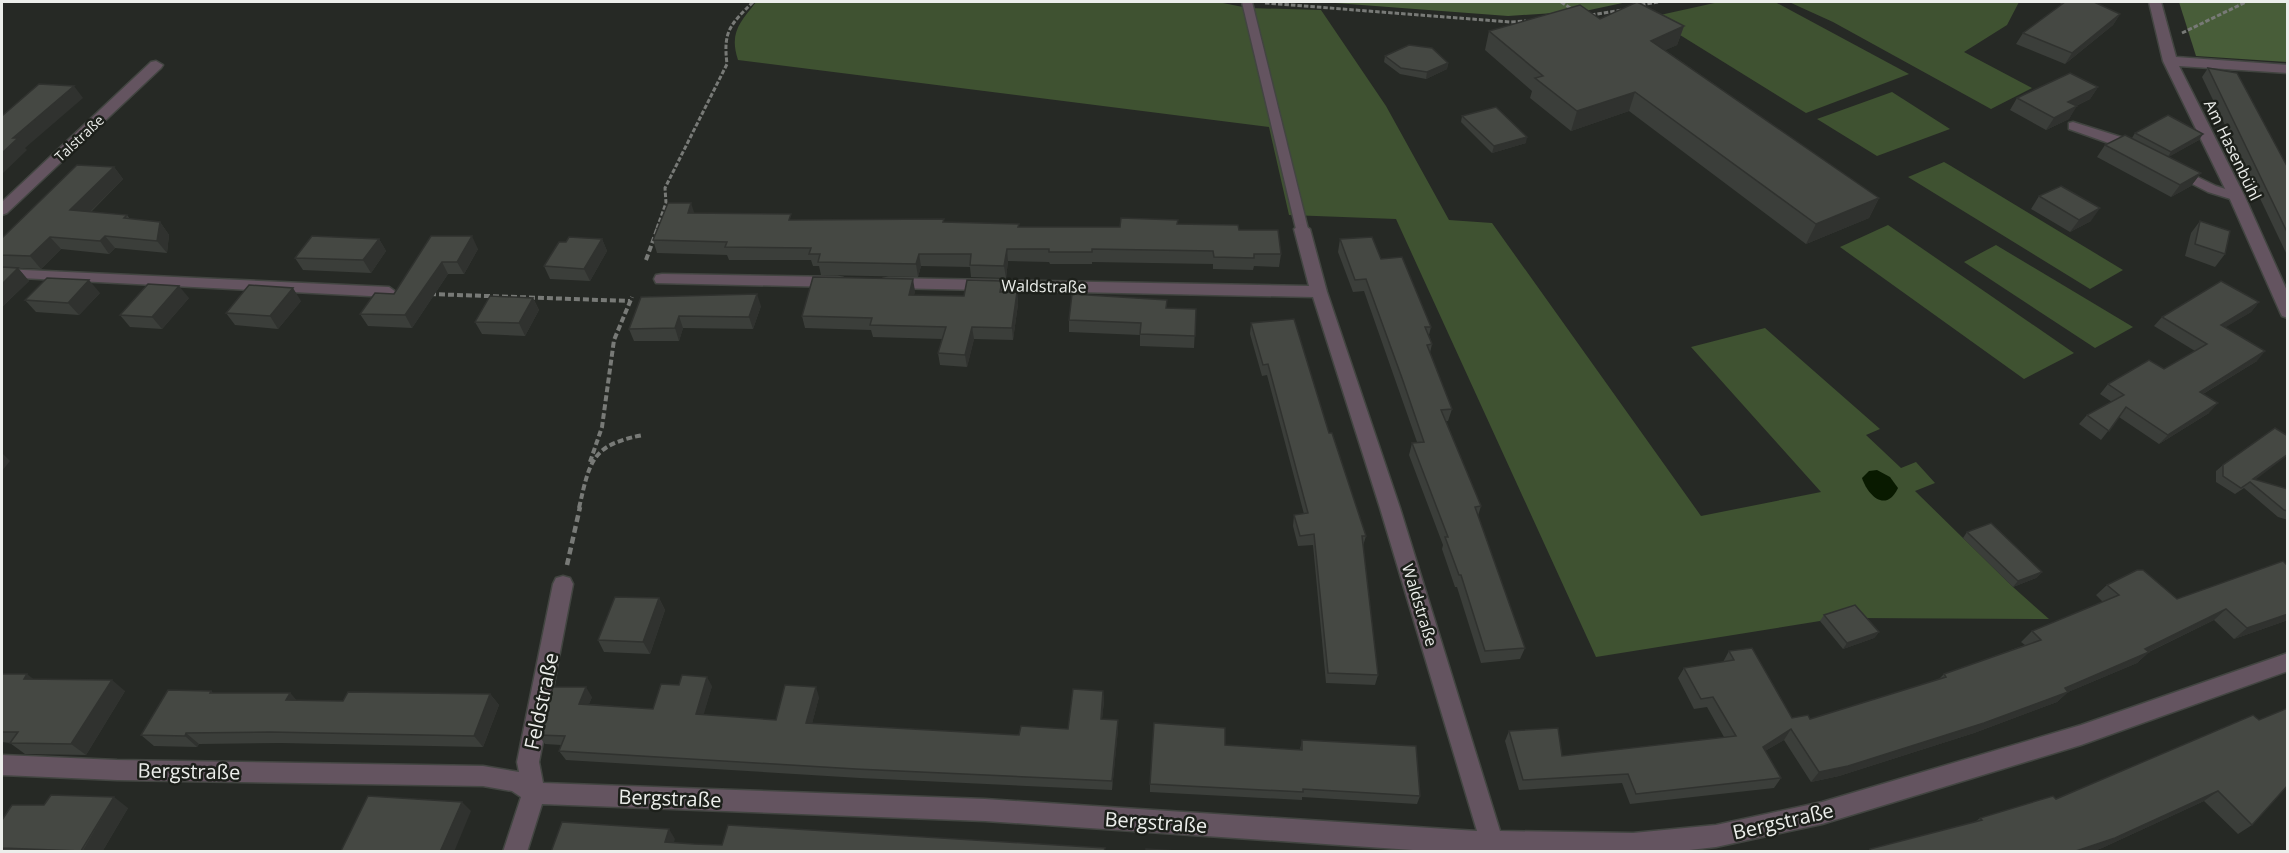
<svg xmlns="http://www.w3.org/2000/svg" width="2289" height="853" viewBox="0 0 2289 853" font-family="'Open Sans',sans-serif">
	<rect width="100%" height="100%" fill="#262925"/>
	<g fill="#3f5231">
		<path d="M756,2H1218L1248,8L1321,10L1386,106L1449,220L1492,223L1701,516L1821,492L1691,347L1765,328L1880,429L1866,435L1901,468L1916,462L1935,483L1915,491L2013,587L2049,619L1857,618L1851,611L1820,621L1596,657L1396,219L1289,215L1269,127L738,60C729,32 740,23 756,2Z"/>
		<polygon points="1719,2 1775,2 1909,74 1806,113 1651,17"/>
		<polygon points="1789,2 2019,2 2007,25 1964,52 2032,88 1991,109 1833,22"/>
		<polygon points="1892,92 1950,129 1877,156 1817,119"/>
		<polygon points="1944,162 1951,166 2123,270 2090,289 1908,177"/>
		<polygon points="1888,225 2074,353 2024,379 1840,247"/>
		<polygon points="1996,245 2133,327 2095,348 1964,262"/>
	</g>
	<g fill="#485d39">
		<polygon points="1322,2 1627,2 1585,11 1508,16"/>
		<polygon points="2179,2 2287,2 2287,62 2196,56"/>
	</g>
	<path fill="#091a00" d="M1877,470L1890,477L1898,488C1886,513 1868,496 1862,478L1869,471Z"/>
	<g fill="none" stroke-linecap="round" stroke-linejoin="round">
		<defs>
			<g id="service">
				<polygon points="1242,2 1252,2 1308,229 1307,232 1297,232 1296,229"/>
				<polygon points="2073,122 2124,138 2140,148 2134,152 2069,129 2069,123"/>
				<polygon points="2179,168 2216,186 2241,194 2243,197 2237,201 2208,192 2175,175 2173,172"/>
				<polygon points="2,269 389,287 396,292 389,297 2,277"/>
			</g>
			<g id="minor">
				<polygon points="2149,2 2161,2 2176,57 2288,65 2288,73 2179,66 2245,197 2288,293 2288,318 2282,316 2280,312 2229,197 2163,61"/>
				<polygon points="156,61 163,65 161,68 7,213 2,215 2,202 151,62"/>
				<polygon points="1302,224 1310,229 1327,292 1400,508 1500,831 1633,833 1716,825 1822,802 2081,725 2288,653 2288,671 2081,745 1822,824 1716,847 1672,852 1442,852 985,821 542,804 527,852 503,852 521,797 512,791 483,786 117,780 2,775 2,755 117,760 483,766 519,772 517,762 553,584 556,578 563,576 570,578 573,584 539,762 543,783 985,799 1477,831 1380,508 1313,297 889,288 883,287 881,283 883,279 889,278 1309,286 1294,229"/>
				<polygon points="662,274 837,277 843,278 845,282 843,286 837,287 656,283 654,279 656,275"/>
			</g>
		</defs>
		<use href="#service" stroke="#424541" stroke-width="3"/>
		<use href="#minor" stroke="#424541" stroke-width="3"/>
		<g stroke="#787a77" stroke-width="3" stroke-dasharray="4.5 2" stroke-linecap="butt">
			<polyline points="1561,2 1572,9"/>
			<polyline points="1265,3 1510,22 1526,21"/>
			<polyline points="1641,5 1658,2"/>
			<polyline points="1591,15 1622,10"/>
			<polyline points="2182,33 2246,2"/>
			<path d="M657,228L666,203L665,188L727,64C723,31 730,25 753,2"/>
		</g>
		<g stroke="#787a77" stroke-width="4" stroke-dasharray="6 3" stroke-linecap="butt">
			<polyline points="646,260 658,227"/>
			<polyline points="430,294 630,301"/>
			<polyline points="590,462 602,427 614,340 632,297"/>
			<path d="M579,508C590,461 591,445 643,435"/>
		</g>
		<polyline stroke="#787a77" stroke-width="4.5" stroke-dasharray="7 4" stroke-linecap="butt" points="567,565 580,507"/>
		<use href="#service" fill="#645460" fill-rule="evenodd"/>
		<use href="#minor" fill="#645460" fill-rule="evenodd"/>
	</g>
	<g fill="#3b3e3a">
		<polygon points="2058,2 2094,2 2120,14 2113,25 2065,64 2016,44 2023,33 2062,4"/>
		<polygon points="1600,19 1684,26 1677,45 1665,50 1879,198 1869,218 1806,244 1629,111 1571,131 1530,98 1532,91 1485,50 1489,31"/>
		<polygon points="1385,56 1448,63 1447,69 1426,79 1400,74 1384,62"/>
		<polygon points="2208,68 2288,168 2288,257 2202,77"/>
		<polygon points="2098,87 2090,99 2076,106 2069,119 2046,130 2010,110 2017,98"/>
		<polygon points="1462,116 1526,143 1492,153 1461,122"/>
		<polygon points="2135,133 2199,140 2168,157 2201,173 2191,186 2171,197 2097,157 2105,145 2132,138"/>
		<polygon points="114,167 123,179 91,212 127,215 130,219 160,222 169,235 167,253 115,248 109,254 61,249 41,269 2,267 18,268 29,281 3,306 2,306 2,238"/>
		<polygon points="2039,196 2091,221 2070,232 2031,209"/>
		<polygon points="695,213 792,220 944,219 944,222 1019,227 1120,227 1177,224 1239,230 1281,254 1279,267 1254,266 1253,270 1213,269 1213,264 1092,262 1092,264 1050,264 1049,262 1008,261 1006,278 971,277 970,267 921,266 918,277 821,275 819,266 813,266 811,260 729,260 727,255 657,253 653,240"/>
		<polygon points="2200,221 2225,254 2215,267 2185,256 2191,233"/>
		<polygon points="431,236 478,249 464,274 448,274 412,328 368,326 360,314 394,294"/>
		<polygon points="379,239 386,251 371,273 303,270 295,258"/>
		<polygon points="602,239 607,251 590,281 550,279 544,266 566,242"/>
		<polygon points="1340,239 1381,259 1431,327 1429,335 1432,344 1430,353 1452,409 1448,421 1446,421 1481,506 1478,516 1525,648 1520,659 1481,663 1457,587 1455,587 1442,549 1443,545 1409,455 1412,443 1417,442 1364,291 1353,292 1338,252"/>
		<polygon points="915,291 914,295 964,296 1003,292 1017,292 1018,304 1013,340 974,339 967,367 940,365 938,353 942,339 873,337 871,330 805,328 802,316"/>
		<polygon points="100,293 79,315 36,312 25,300"/>
		<polygon points="641,297 761,306 753,329 683,328 679,341 634,341 629,329"/>
		<polygon points="189,298 162,329 130,327 120,315"/>
		<polygon points="533,298 539,310 525,336 482,334 475,322"/>
		<polygon points="301,301 278,329 235,325 226,313"/>
		<polygon points="2259,302 2251,312 2225,327 2257,361 2203,394 2209,413 2159,444 2119,417 2101,440 2079,424 2087,415 2112,402 2100,394 2108,384 2164,369 2195,351 2154,326 2162,317"/>
		<polygon points="1166,308 1196,309 1194,348 1140,346 1140,335 1069,332 1069,320"/>
		<polygon points="1251,323 1329,433 1366,536 1363,546 1378,675 1375,685 1326,683 1313,545 1298,546 1293,526 1294,515 1304,514 1267,375 1262,376 1250,334"/>
		<polygon points="2223,465 2255,480 2288,489 2288,520 2278,517 2244,488 2235,494 2216,482 2216,471"/>
		<polygon points="1967,532 2042,572 2036,578 2013,587 1963,538"/>
		<polygon points="2288,562 2288,620 2234,639 2214,620 2149,652 2137,663 2068,692 2057,702 1974,733 1839,776 1811,782 1784,740 1765,751 1781,778 1774,788 1630,804 1622,783 1519,790 1505,741 1509,731 1562,756 1724,737 1707,707 1694,709 1678,678 1684,668 1723,662 1729,651 1792,718 1810,719 1939,679 1944,674 2025,645 2021,642 2032,631 2103,602 2096,595 2107,585 2177,599 2286,563"/>
		<polygon points="659,598 665,610 650,654 604,652 598,640"/>
		<polygon points="1824,615 1879,632 1874,638 1843,649 1820,621"/>
		<polygon points="2,674 33,679 125,691 86,755 25,754 10,743 2,742"/>
		<polygon points="712,686 703,715 776,720 819,697 812,723 1019,735 1068,729 1103,691 1104,701 1102,719 1118,720 1118,729 1112,790 860,778 566,760 559,751 561,745 545,744 538,735 547,707 592,697 589,704 653,709"/>
		<polygon points="211,691 213,693 290,693 297,701 343,701 490,694 499,705 483,747 281,743 199,744 197,747 154,746 141,735"/>
		<polygon points="2253,715 2252,825 2238,834 2204,801 2102,848 2091,852 1867,852 1870,849 1975,822 1980,818 2056,799"/>
		<polygon points="1302,740 1420,796 1417,804 1302,797 1302,800 1150,792 1150,784 1225,745 1300,750"/>
		<polygon points="44,805 128,808 102,852 2,852 2,820"/>
	</g>
	<g fill="#30322f">
		<polygon points="2120,14 2113,25 2065,64 2072,53"/>
		<polygon points="1684,26 1677,45 1644,60 1651,41"/>
		<polygon points="1448,63 1447,69 1426,79 1427,72"/>
		<polygon points="74,86 83,98 25,148 27,150 2,174 2,153 13,138"/>
		<polygon points="2098,87 2090,99 2060,114 2068,102"/>
		<polygon points="1635,92 1629,111 1571,131 1577,111"/>
		<polygon points="2077,106 2069,119 2046,130 2054,118"/>
		<polygon points="2203,134 2199,140 2167,158 2171,152"/>
		<polygon points="1527,137 1526,143 1492,153 1494,146"/>
		<polygon points="114,167 123,179 80,222 70,210"/>
		<polygon points="2201,173 2191,186 2171,197 2180,185"/>
		<polygon points="1879,198 1869,218 1806,244 1816,224"/>
		<polygon points="691,203 695,215 688,213"/>
		<polygon points="2100,208 2091,221 2070,232 2079,220"/>
		<polygon points="160,222 169,235 167,253 157,241"/>
		<polygon points="105,236 115,248 109,254 100,241"/>
		<polygon points="472,236 478,249 464,274 457,262"/>
		<polygon points="50,237 61,249 41,269 30,256"/>
		<polygon points="379,239 386,251 371,273 363,260"/>
		<polygon points="602,239 607,251 590,281 584,269"/>
		<polygon points="1007,249 1008,261 1006,278 1004,266"/>
		<polygon points="919,254 921,266 918,277 916,264"/>
		<polygon points="442,262 448,274 412,328 405,315"/>
		<polygon points="18,268 29,281 3,306 2,304 2,284"/>
		<polygon points="913,279 915,291 911,307 909,295"/>
		<polygon points="89,280 100,293 79,315 68,303"/>
		<polygon points="179,286 189,298 162,329 152,317"/>
		<polygon points="293,288 301,301 278,329 270,316"/>
		<polygon points="1017,292 1018,304 1013,340 1012,328"/>
		<polygon points="757,294 761,306 753,329 749,317"/>
		<polygon points="533,298 539,310 525,336 519,323"/>
		<polygon points="2259,302 2251,312 2213,335 2221,325"/>
		<polygon points="679,316 683,328 679,341 675,328"/>
		<polygon points="972,327 974,339 967,367 965,355"/>
		<polygon points="2265,351 2257,361 2191,401 2200,392"/>
		<polygon points="2218,403 2209,413 2159,444 2168,435"/>
		<polygon points="2,453 10,461 2,471"/>
		<polygon points="2288,454 2288,455 2251,483 2253,479"/>
		<polygon points="2042,572 2036,578 2013,587 2018,581"/>
		<polygon points="659,598 665,610 650,654 643,642"/>
		<polygon points="2226,609 2214,620 2140,656 2149,652 2137,663 2068,692 2057,702 1974,733 1839,776 1811,782 1819,772 2065,688"/>
		<polygon points="2288,614 2288,620 2234,639 2247,628"/>
		<polygon points="1879,632 1874,638 1843,649 1847,643"/>
		<polygon points="27,674 41,685 24,679"/>
		<polygon points="707,677 712,686 701,724 696,714"/>
		<polygon points="112,680 125,691 86,755 71,744"/>
		<polygon points="586,687 592,697 585,713 579,704"/>
		<polygon points="816,687 819,697 810,732 806,723"/>
		<polygon points="1103,691 1104,701 1101,728 1101,719"/>
		<polygon points="290,693 301,705 286,700"/>
		<polygon points="490,694 499,705 483,747 474,736"/>
		<polygon points="1118,720 1118,729 1112,790 1112,781"/>
		<polygon points="1791,729 1784,740 1755,757 1763,747"/>
		<polygon points="186,733 199,744 197,747 185,736"/>
		<polygon points="2218,791 2204,801 2102,848 2091,852 2073,852"/>
		<polygon points="114,797 128,808 102,852 82,852"/>
		<polygon points="462,802 471,811 454,852 440,852"/>
		<polygon points="669,829 675,839 671,852 665,842"/>
	</g>
	<g fill="#454843" stroke="#30322f" stroke-width="1.5">
		<polygon points="1637,2 1684,26 1651,41 1879,198 1816,224 1635,92 1577,111 1535,78 1543,76 1489,31 1580,5 1600,19"/>
		<polygon points="2065,2 2094,2 2120,14 2072,53 2023,33"/>
		<polygon points="1409,45 1432,48 1448,63 1427,72 1401,68 1385,56"/>
		<polygon points="2208,68 2237,73 2288,168 2288,234"/>
		<polygon points="2070,73 2098,87 2068,102 2077,106 2054,118 2017,98"/>
		<polygon points="39,84 74,86 13,138 18,138 2,153 2,116"/>
		<polygon points="1496,107 1527,137 1494,146 1462,116"/>
		<polygon points="2168,115 2203,134 2171,152 2135,133"/>
		<polygon points="2125,135 2201,173 2180,185 2105,145"/>
		<polygon points="77,165 114,167 70,210 127,215 124,218 160,222 157,241 105,236 100,241 50,237 30,256 2,255 2,238"/>
		<polygon points="2061,186 2100,208 2079,220 2039,196"/>
		<polygon points="668,203 691,203 688,213 791,214 789,220 944,219 943,222 1019,224 1018,227 1120,227 1121,218 1178,220 1177,224 1238,225 1239,230 1278,230 1281,254 1254,254 1254,258 1214,257 1213,251 1092,249 1092,252 1049,252 1049,249 1007,249 1004,266 970,265 971,254 919,254 916,264 818,262 820,254 809,254 811,248 725,247 727,242 653,240"/>
		<polygon points="2200,221 2230,231 2225,254 2195,244"/>
		<polygon points="312,236 379,239 363,260 295,258"/>
		<polygon points="431,236 472,236 457,262 442,262 405,315 360,314 375,293 394,294"/>
		<polygon points="569,237 602,239 584,269 544,266 559,242 566,242"/>
		<polygon points="1372,237 1381,259 1402,257 1431,327 1425,327 1432,344 1427,345 1452,409 1441,410 1481,506 1475,507 1525,648 1485,651 1461,575 1459,575 1445,537 1448,537 1412,443 1424,442 1402,378 1366,279 1355,280 1340,239"/>
		<polygon points="2,267 18,268 2,284"/>
		<polygon points="813,277 913,279 909,295 964,296 967,280 1002,281 1000,292 1017,292 1012,328 972,327 965,355 938,353 946,327 870,325 872,318 802,316"/>
		<polygon points="47,278 89,280 68,303 25,300"/>
		<polygon points="2221,281 2259,302 2221,325 2265,351 2200,392 2218,403 2168,435 2126,407 2109,431 2087,415 2124,395 2108,384 2149,360 2164,369 2207,344 2162,317"/>
		<polygon points="148,284 179,286 152,317 120,315"/>
		<polygon points="249,285 293,288 270,316 226,313"/>
		<polygon points="757,294 749,317 679,316 675,328 629,329 641,297"/>
		<polygon points="1072,294 1167,300 1166,308 1196,309 1195,336 1140,334 1141,323 1069,320"/>
		<polygon points="490,296 533,298 519,323 475,322"/>
		<polygon points="1294,319 1329,433 1332,433 1366,536 1362,536 1378,675 1328,673 1314,534 1300,536 1294,515 1308,513 1268,364 1263,365 1251,323"/>
		<polygon points="2275,428 2288,436 2288,454 2253,479 2288,489 2288,511 2284,510 2250,482 2241,488 2223,476 2223,465"/>
		<polygon points="1991,523 2042,572 2018,581 1967,532"/>
		<polygon points="2283,561 2286,564 2288,563 2288,614 2247,628 2226,609 2145,649 2149,652 2065,688 2068,692 1984,723 1848,766 1819,772 1791,729 1763,747 1781,778 1636,794 1628,774 1523,780 1509,731 1558,728 1562,756 1736,736 1713,697 1701,699 1684,668 1734,660 1729,651 1752,648 1792,718 1808,715 1810,719 1946,677 1944,674 2041,640 2032,631 2119,595 2107,585 2137,570 2143,570 2177,599"/>
		<polygon points="615,597 659,598 643,642 598,640"/>
		<polygon points="1855,605 1879,632 1847,643 1824,615"/>
		<polygon points="2,674 27,674 24,679 112,680 71,744 10,743 18,732 2,732"/>
		<polygon points="682,675 707,677 696,714 776,720 785,685 816,687 806,723 1019,735 1021,726 1068,729 1073,689 1103,691 1101,719 1118,720 1112,781 856,769 559,751 565,736 538,735 543,707 547,707 553,687 586,687 579,704 653,709 661,684 679,685"/>
		<polygon points="168,690 211,691 210,693 290,693 286,700 343,701 348,692 490,694 474,736 270,732 186,733 185,736 141,735"/>
		<polygon points="2288,708 2288,785 2252,825 2218,791 2115,838 2073,852 1871,852 1870,849 1982,820 1980,818 2053,796 2056,799 2253,715 2259,720"/>
		<polygon points="1154,723 1225,728 1225,745 1302,750 1302,740 1416,746 1420,796 1303,789 1303,792 1150,784"/>
		<polygon points="51,795 114,797 81,851 2,848 2,820 12,805 44,805"/>
		<polygon points="368,796 462,802 440,852 341,851"/>
		<polygon points="562,822 669,829 665,842 694,844 722,845 728,825 1105,848 1104,852 551,852"/>
		<polygon points="1146,849 1192,852 1146,852"/>
	</g>
	<g text-anchor="middle" dominant-baseline="central" stroke-width="5" stroke-linejoin="round" paint-order="stroke">
		<g font-size="14" fill="#eceeeb" stroke="#1d201b">
			<text transform="translate(79 138) rotate(-43)">Talstraße</text>
		</g>
		<g font-size="16" fill="#eceeeb" stroke="#1d201b">
			<text transform="translate(2233 150) rotate(64)">Am Hasenbühl</text>
			<text transform="translate(1044 286) rotate(1)">Waldstraße</text>
			<text transform="translate(1420 605) rotate(73)">Waldstraße</text>
		</g>
		<g font-size="20" fill="#eceeeb" stroke="#1d201b">
			<text transform="translate(541 701) rotate(-78)">Feldstraße</text>
			<text transform="translate(189 771) rotate(1)">Bergstraße</text>
			<text transform="translate(670 798) rotate(2)">Bergstraße</text>
			<text transform="translate(1783 821) rotate(-13)">Bergstraße</text>
			<text transform="translate(1156 822) rotate(4)">Bergstraße</text>
		</g>
	</g>
	<rect width="2289" height="853" fill="none" stroke="#eceeeb" stroke-width="6"/>
</svg>
